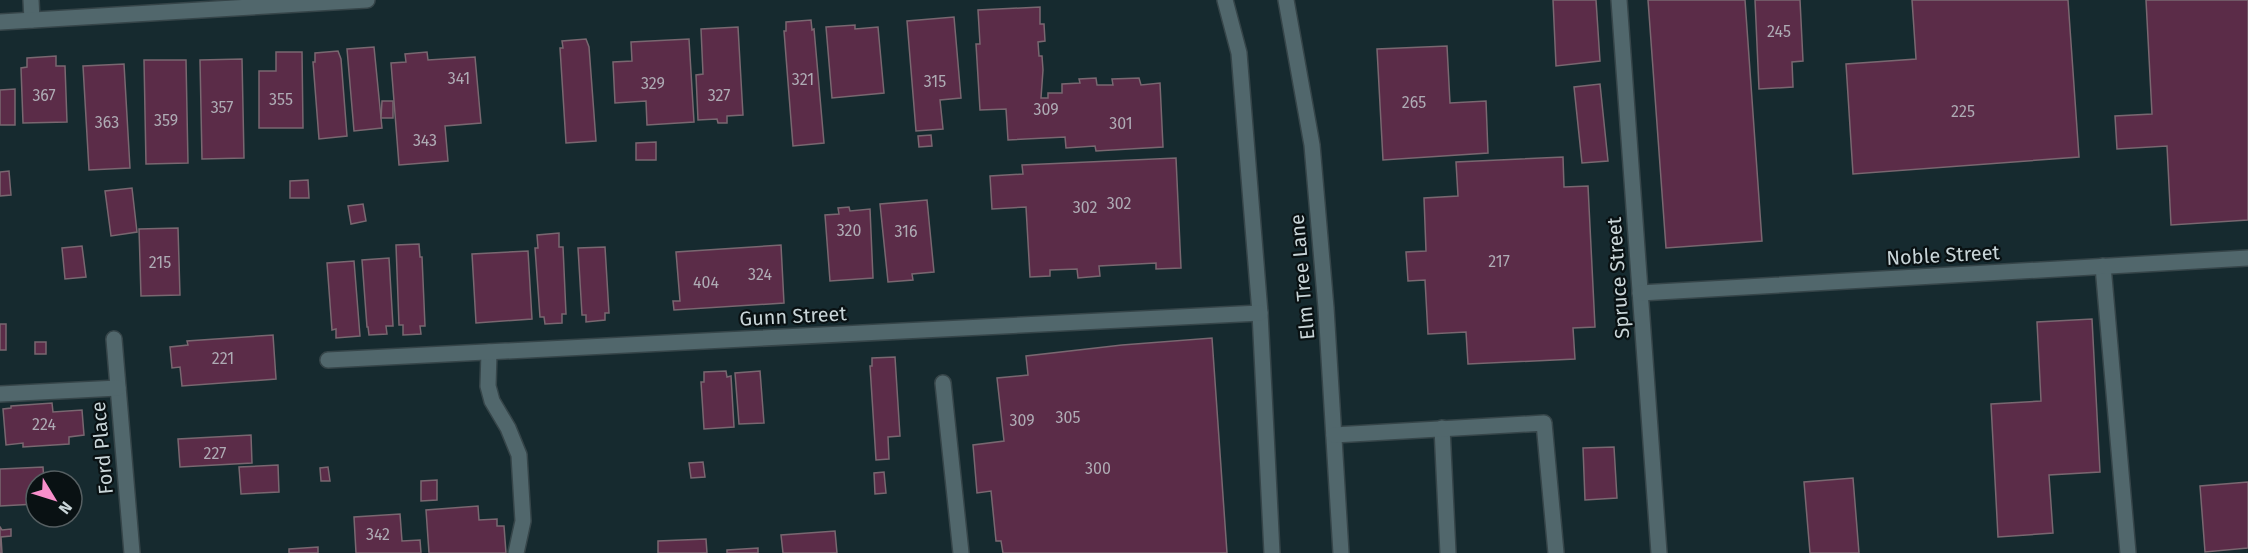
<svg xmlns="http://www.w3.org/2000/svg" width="2248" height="553" viewBox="0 0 2248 553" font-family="'Fira Sans',sans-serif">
	<rect width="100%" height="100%" fill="#162a2f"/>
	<g fill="#5b2c48" stroke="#796770" stroke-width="1.5">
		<polygon points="1553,0 1596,0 1600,61 1556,66"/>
		<polygon points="1648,0 1745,0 1762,241 1666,248"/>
		<polygon points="1755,0 1800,0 1803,61 1792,62 1793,87 1759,89"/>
		<polygon points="1912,0 2068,0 2079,157 1853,174 1846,64 1916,59"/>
		<polygon points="2146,0 2248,0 2248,220 2171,225 2167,146 2117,149 2115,116 2152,114"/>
		<polygon points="1040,7 1040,24 1044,24 1045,41 1038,42 1039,56 1042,56 1043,70 1041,98 1048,98 1048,93 1062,93 1062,84 1080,83 1079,79 1096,78 1097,85 1113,85 1112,79 1139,78 1141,85 1160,83 1163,147 1096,151 1095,146 1066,148 1065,137 1008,140 1006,109 980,110 976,44 980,44 978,10"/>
		<polygon points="954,17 961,98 940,100 943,129 916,131 907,21"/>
		<polygon points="811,20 812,30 814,29 824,143 793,146 784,31 786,31 786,22"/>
		<polygon points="855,25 855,29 878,27 884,93 832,98 826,27"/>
		<polygon points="738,27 743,115 727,116 727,123 718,123 717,119 698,120 696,75 703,74 701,29"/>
		<polygon points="586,39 589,47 596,141 566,143 560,48 563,48 562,41"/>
		<polygon points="689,39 694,122 647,125 646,101 615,103 613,62 632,61 631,42"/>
		<polygon points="1447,46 1450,103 1486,101 1488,153 1383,160 1377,49"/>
		<polygon points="374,47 382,128 354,131 347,49"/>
		<polygon points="338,51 341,59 347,136 319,139 313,62 315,62 315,53"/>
		<polygon points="276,52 302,52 303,128 259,128 259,71 276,71"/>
		<polygon points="427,52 428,60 475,57 481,123 445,126 448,161 399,165 391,63 406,62 405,54"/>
		<polygon points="56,56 56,66 65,66 67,122 23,123 21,68 27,67 27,58"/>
		<polygon points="242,59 244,158 202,159 200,60"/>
		<polygon points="144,60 186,60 188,163 146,164"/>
		<polygon points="124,64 130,168 89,170 83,66"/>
		<polygon points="1600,84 1608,161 1582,163 1574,87"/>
		<polygon points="15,89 15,125 0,125 0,90"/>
		<polygon points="382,101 393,101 393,118 381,118"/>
		<polygon points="931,135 932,146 919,147 918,136"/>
		<polygon points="656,142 656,160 636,160 636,143"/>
		<polygon points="1563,157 1564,187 1588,186 1595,327 1573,328 1575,359 1468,364 1466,332 1428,334 1425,280 1408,281 1406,252 1426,251 1424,198 1458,196 1456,162"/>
		<polygon points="1176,158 1181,268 1156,269 1156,263 1099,266 1100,276 1078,278 1077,269 1050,270 1050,276 1030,277 1026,207 992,209 990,176 1023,174 1022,165"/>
		<polygon points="9,171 11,195 0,196 0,172"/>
		<polygon points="308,180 309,198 290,198 290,181"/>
		<polygon points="132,188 137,232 111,236 105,191"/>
		<polygon points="927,200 934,272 912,274 913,280 888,282 880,204"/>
		<polygon points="363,204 366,221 351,224 348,206"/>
		<polygon points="849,207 850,211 870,209 873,278 830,281 825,215 839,214 838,208"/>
		<polygon points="178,228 180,295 141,296 139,229"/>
		<polygon points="559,233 559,247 563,247 566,314 562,314 562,323 545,324 544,317 540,317 535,248 538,248 537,235"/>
		<polygon points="419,244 420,257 422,257 425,326 420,326 421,334 403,335 403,325 399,325 396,245"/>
		<polygon points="781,245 784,303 674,310 673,301 680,301 676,252"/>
		<polygon points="82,246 86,277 65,279 62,248"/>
		<polygon points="605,247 609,313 605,313 605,320 586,322 586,315 582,315 578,248"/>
		<polygon points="528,251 532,319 476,323 472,254"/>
		<polygon points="389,258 393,326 386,326 387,334 369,335 368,327 367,327 362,260"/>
		<polygon points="354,261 360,336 336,338 336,329 332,330 327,263"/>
		<polygon points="2092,319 2100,472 2049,475 2053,533 1998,537 1991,404 2041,401 2037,322"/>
		<rect x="0" y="324" width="6" height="26"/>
		<polygon points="273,335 276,379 182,386 180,367 172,368 170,347 188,345 187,341"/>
		<polygon points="1212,338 1227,553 1003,553 1001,541 996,541 991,491 977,493 973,445 1004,441 997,378 1028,375 1026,356 1122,345"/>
		<rect x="35" y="342" width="11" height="12"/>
		<polygon points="895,357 900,436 888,437 889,459 876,460 870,366 872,366 872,358"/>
		<polygon points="726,371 727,377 731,376 734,427 704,429 701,382 704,382 704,372"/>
		<polygon points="760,371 764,423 739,424 735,373"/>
		<polygon points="52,403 53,412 82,410 84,435 69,437 69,444 23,447 23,443 6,445 3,409 11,408 11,406"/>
		<polygon points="251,435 252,463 180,467 178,439"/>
		<polygon points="1614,447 1617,498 1585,500 1583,448"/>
		<polygon points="703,462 705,477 691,478 689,463"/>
		<polygon points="278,465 279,492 241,494 239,467"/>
		<polygon points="43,467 44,481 36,481 36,504 0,506 0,469"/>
		<polygon points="328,467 330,481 321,481 320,468"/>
		<polygon points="884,472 886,493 875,494 874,473"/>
		<polygon points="1853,478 1859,553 1810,553 1804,482"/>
		<polygon points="437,480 437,500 421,501 421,481"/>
		<polygon points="2248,482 2248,548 2205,552 2200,486"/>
		<polygon points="478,506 479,520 497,519 497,526 504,526 506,553 429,553 426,510"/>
		<polygon points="400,514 402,541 420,540 421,553 356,553 354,517"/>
		<polygon points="0,527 2,530 11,529 11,536 1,537 2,553 0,553"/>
		<polygon points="835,531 837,553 783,553 781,535"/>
		<polygon points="706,539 707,553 658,553 658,541"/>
		<polygon points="318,547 318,553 289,553 289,549"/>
		<polygon points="758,548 758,553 727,553 727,550"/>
	</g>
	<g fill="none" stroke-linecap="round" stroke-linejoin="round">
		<defs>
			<g id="minor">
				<polyline points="31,0 32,20"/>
				<polyline points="1225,0 1239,53 1260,313 1272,553"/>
				<polyline points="1286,0 1312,145 1326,308 1341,553"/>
				<polyline points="1619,0 1659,553"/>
				<polyline points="0,22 367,0"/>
				<polyline points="2103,266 2128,553"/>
				<polyline points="1640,293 2248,258"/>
				<polyline points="114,339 132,553"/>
				<polyline points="489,352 488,386 492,401 508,428 519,455 523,521 516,553"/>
				<polyline points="328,360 1260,313"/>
				<polyline points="943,383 961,553"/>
				<polyline points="0,394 118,388"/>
				<polyline points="1442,428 1448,553"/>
				<polyline points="1334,435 1544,423 1556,553"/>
			</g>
		</defs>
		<use href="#minor" stroke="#364549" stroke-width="18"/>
		<use href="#minor" stroke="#51676c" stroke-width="15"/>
	</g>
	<g text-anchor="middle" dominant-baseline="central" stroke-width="4.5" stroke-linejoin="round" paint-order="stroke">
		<g font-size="16" fill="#aeabb4">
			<text x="1779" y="31">245</text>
			<text x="459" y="78">341</text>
			<text x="803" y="79">321</text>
			<text x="935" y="81">315</text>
			<text x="653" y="83">329</text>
			<text x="44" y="95">367</text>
			<text x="719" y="95">327</text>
			<text x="281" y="99">355</text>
			<text x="1414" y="102">265</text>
			<text x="222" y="107">357</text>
			<text x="1046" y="109">309</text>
			<text x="1963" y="111">225</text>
			<text x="166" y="120">359</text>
			<text x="107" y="122">363</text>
			<text x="1121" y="123">301</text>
			<text x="425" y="140">343</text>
			<text x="1119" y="203">302</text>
			<text x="1085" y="207">302</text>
			<text x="849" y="230">320</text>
			<text x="906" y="231">316</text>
			<text x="1499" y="261">217</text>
			<text x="160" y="262">215</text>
			<text x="760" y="274">324</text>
			<text x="706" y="282">404</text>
			<text x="223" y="358">221</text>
			<text x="1068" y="417">305</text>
			<text x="1022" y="420">309</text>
			<text x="44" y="424">224</text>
			<text x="215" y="453">227</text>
			<text x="1098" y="468">300</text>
			<text x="378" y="534">342</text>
		</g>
		<g font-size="20" fill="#c9d5d8" stroke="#091113">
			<text transform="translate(1943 255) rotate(-3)">Noble Street</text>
			<text transform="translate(1302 277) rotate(-95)">Elm Tree Lane</text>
			<text transform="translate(1618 278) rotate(-94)">Spruce Street</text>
			<text transform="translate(793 316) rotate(-3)">Gunn Street</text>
			<text transform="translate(102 448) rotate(-95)">Ford Place</text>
		</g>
	</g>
	<g transform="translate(54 499) rotate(128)"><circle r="28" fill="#091113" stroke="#565f62" stroke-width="1.5"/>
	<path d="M0-4.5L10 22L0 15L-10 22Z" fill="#f890cc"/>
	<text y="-9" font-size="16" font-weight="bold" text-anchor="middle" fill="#c9d5d8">N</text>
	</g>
</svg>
